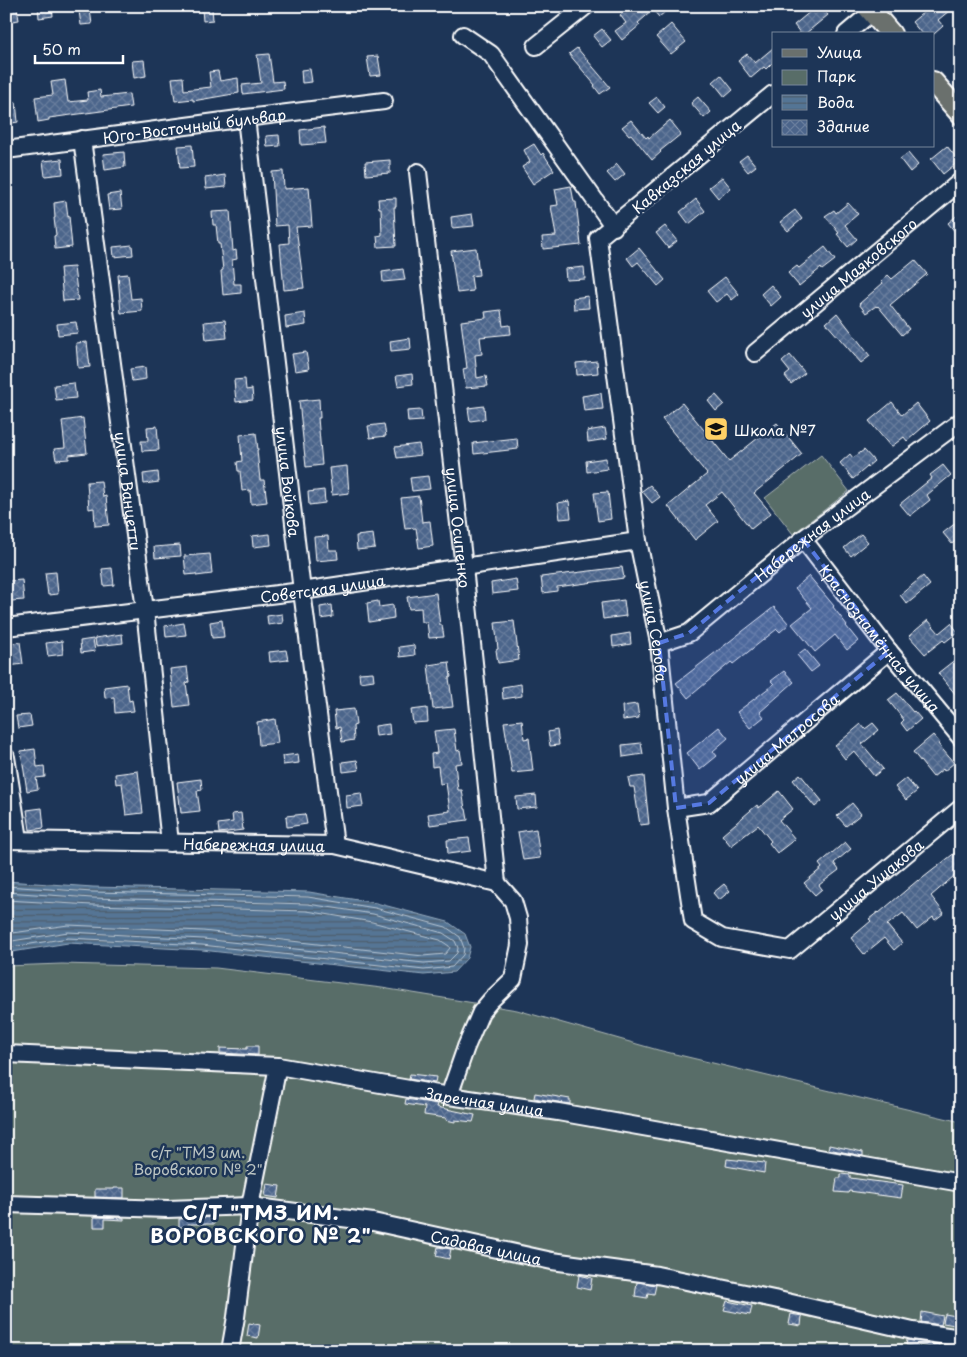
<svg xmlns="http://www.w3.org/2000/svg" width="967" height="1357" viewBox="0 0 967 1357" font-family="'Playpen Sans',sans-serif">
	<defs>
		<pattern id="water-rules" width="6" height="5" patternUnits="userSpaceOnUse" patternTransform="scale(1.25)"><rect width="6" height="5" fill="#547595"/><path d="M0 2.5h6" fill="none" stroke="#505e6d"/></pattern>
		<pattern id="building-cross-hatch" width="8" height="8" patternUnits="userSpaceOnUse" patternTransform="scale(1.25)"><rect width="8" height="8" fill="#4c658b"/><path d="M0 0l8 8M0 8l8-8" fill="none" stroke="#677c9c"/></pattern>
	</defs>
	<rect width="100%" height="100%" fill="#1d3557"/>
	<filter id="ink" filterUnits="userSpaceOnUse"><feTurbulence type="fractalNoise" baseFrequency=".02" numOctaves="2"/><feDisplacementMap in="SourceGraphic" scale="10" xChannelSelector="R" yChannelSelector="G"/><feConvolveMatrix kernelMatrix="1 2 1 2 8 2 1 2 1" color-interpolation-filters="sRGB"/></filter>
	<g filter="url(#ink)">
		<g fill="#586d68" stroke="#acb6b4">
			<polygon points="821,455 849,491 793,534 765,498"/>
			<polygon points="62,964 216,968 382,988 517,1010 658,1050 961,1122 961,1351 6,1351 6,966"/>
		</g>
		<polygon fill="url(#water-rules)" stroke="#98acbf" points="6,881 93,887 309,892 376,903 448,922 465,934 470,947 467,958 454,972 424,975 202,950 68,943 6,953"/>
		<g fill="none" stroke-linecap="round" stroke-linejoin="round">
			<g stroke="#bbc8d5" stroke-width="1">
				<polyline points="6,886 92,892 308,897 375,908 446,927 460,937 464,948 463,955 452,967 424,970 202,945 68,938 6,948"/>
				<polyline points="6,892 92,898 308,904 373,914 443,933 455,941 458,948 457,953 449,961 424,963 203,939 68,932 6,942"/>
				<polyline points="6,900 92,905 307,911 372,922 440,940 449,946 450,948 445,954 423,956 203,931 68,925 6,934"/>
			</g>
		</g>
		<g fill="url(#building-cross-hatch)" stroke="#fff">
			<polygon points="38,6 52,6 53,16 39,18"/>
			<polygon points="631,6 672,6 659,17 653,10 638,23 640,25 622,40 615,31 626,23 620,15"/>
			<polygon points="817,6 821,6 828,15 805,34 801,34 794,25"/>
			<polygon points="931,6 955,6 938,20 943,26 934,34 922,34 912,22"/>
			<polygon points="17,8 19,20 6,22 6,9"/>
			<polygon points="212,8 213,20 203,21 202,9"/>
			<polygon points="90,10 92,24 81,25 79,11"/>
			<polygon points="671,24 686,42 671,54 656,37"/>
			<polygon points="602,29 611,40 602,47 593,36"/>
			<polygon points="577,48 610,87 600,94 594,86 595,85 569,54"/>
			<polygon points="773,48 773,62 766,69 764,67 751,78 738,61 747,54 755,63"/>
			<polygon points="269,54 273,82 283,81 284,89 243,94 242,85 261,83 257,55"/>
			<polygon points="378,56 381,75 370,76 367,57"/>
			<polygon points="144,60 146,76 134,78 132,61"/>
			<polygon points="310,69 312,82 302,83 301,70"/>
			<polygon points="218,71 220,81 238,78 239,93 193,101 193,99 175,101 172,78 183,77 184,90 211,87 209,72"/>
			<polygon points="721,75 733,90 725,97 713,82"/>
			<polygon points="65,80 68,102 88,100 87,92 100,90 101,97 129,94 131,107 49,118 49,120 38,122 35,97 53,95 51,82"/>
			<polygon points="657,97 665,107 658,113 649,103"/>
			<polygon points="698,97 711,112 704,118 691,103"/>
			<polygon points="16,102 18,122 6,124 6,103"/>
			<polygon points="631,120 646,138 648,136 649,138 670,120 681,134 660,151 661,152 652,160 631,134 629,135 622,127"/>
			<polygon points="324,127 326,143 301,145 300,130"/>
			<polygon points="279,135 280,146 267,147 266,136"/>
			<polygon points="534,144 541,155 543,153 554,170 533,184 522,167 530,162 524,150"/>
			<polygon points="192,145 194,167 180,168 178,146"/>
			<polygon points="947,146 959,161 943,174 931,159"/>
			<polygon points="124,152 125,167 105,170 103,154"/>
			<polygon points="908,153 918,165 910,172 900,159"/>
			<polygon points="747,155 756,166 748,172 739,161"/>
			<polygon points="62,159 63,174 45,176 43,161"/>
			<polygon points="390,160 390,173 366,175 365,162"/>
			<polygon points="617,164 625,174 615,182 607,173"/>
			<polygon points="283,171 284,189 309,187 312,226 296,227 304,288 284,290 280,244 289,243 288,225 275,226 272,172"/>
			<polygon points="225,175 226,187 206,189 205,178"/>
			<polygon points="722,177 731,188 718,198 709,187"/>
			<polygon points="571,186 574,202 576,202 581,245 543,249 542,237 556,236 551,206 558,205 555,189"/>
			<polygon points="120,193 122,209 109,210 107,195"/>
			<polygon points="396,198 396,207 394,207 396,246 378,247 377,236 382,235 381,208 379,208 378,199"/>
			<polygon points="696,199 705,211 689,224 680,212"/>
			<polygon points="66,201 68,217 69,216 72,247 55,249 54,236 56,235 54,218 55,218 54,203"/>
			<polygon points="848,203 858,214 845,225 857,239 848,247 837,234 839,233 825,216 834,210 836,213"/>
			<polygon points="795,210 802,219 788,231 780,222"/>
			<polygon points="230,211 233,251 236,250 237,259 232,260 234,284 241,284 241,293 223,295 221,271 223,270 220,244 218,244 216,225 213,225 212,212"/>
			<polygon points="961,212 961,229 956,233 948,223"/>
			<polygon points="472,214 474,226 452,228 451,217"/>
			<polygon points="665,226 677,241 668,248 656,233"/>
			<polygon points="132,245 133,255 114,257 113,247"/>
			<polygon points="825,247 835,260 822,270 821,268 799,286 788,273 797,266 799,268"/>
			<polygon points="476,248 479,275 471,276 473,291 457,293 451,251"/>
			<polygon points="639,248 665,280 658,286 638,262 633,266 627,258"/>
			<polygon points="915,260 927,274 890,305 909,329 902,335 878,306 877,307 876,306 866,313 859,304 883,283 881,281 888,275 892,279"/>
			<polygon points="74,267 78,300 63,301 60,268"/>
			<polygon points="584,267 585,279 566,280 565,269"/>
			<polygon points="403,269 405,280 383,282 382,272"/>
			<polygon points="128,274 131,299 141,298 142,311 121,313 118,275"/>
			<polygon points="725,277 739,294 732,300 727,294 716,302 707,291"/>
			<polygon points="771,285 781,297 771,306 761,294"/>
			<polygon points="588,296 589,308 574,309 573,298"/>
			<polygon points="501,310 503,326 510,325 511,334 480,337 482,354 475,355 477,378 486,376 488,386 466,388 463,369 467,368 461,321 486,318 485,312"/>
			<polygon points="305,313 306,325 286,328 285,316"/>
			<polygon points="837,313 870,356 861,363 826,323"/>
			<polygon points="225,320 227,338 206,340 204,322"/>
			<polygon points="76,322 78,333 58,335 57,324"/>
			<polygon points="410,338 411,349 391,351 390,341"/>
			<polygon points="87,342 90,367 78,368 76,343"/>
			<polygon points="306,352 309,369 295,371 292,354"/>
			<polygon points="790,355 805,373 791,384 785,376 790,372 782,362"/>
			<polygon points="597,361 598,373 577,375 576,363"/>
			<polygon points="145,367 146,379 132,381 130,369"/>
			<polygon points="412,374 413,384 398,386 396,376"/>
			<polygon points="245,379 246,390 252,389 253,400 236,402 234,380"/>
			<polygon points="74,383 76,398 56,400 54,385"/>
			<polygon points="601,393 603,409 584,411 582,396"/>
			<polygon points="716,395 724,404 716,411 708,401"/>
			<polygon points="319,399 320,418 318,418 322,465 306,467 299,401"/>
			<polygon points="892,402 902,415 916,403 930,421 907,441 904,437 891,447 869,421"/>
			<polygon points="682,403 729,461 777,423 802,454 754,493 771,513 751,529 722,492 705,505 718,521 695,540 668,506 707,474 662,419"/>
			<polygon points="484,406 485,419 470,421 468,408"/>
			<polygon points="421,410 422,421 408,422 407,411"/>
			<polygon points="83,418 87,453 69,455 69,459 56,460 54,449 65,448 62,421"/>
			<polygon points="384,424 386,436 370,438 368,426"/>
			<polygon points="157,426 159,450 142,451 141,441 148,441 147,427"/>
			<polygon points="605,428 607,439 588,442 587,431"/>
			<polygon points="256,433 258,450 257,450 260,480 264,480 267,502 251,504 250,490 242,491 240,471 238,471 237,462 242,461 240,435"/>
			<polygon points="517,438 518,449 474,454 473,443"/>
			<polygon points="419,444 421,455 397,458 395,447"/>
			<polygon points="864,450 874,461 853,479 840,463 850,454 853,458"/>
			<polygon points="606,458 607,469 587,472 586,461"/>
			<polygon points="943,465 951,475 927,495 930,500 910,516 900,504 932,478 930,475"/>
			<polygon points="347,466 349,493 332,495 329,468"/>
			<polygon points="158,472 159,482 144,484 143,474"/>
			<polygon points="428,476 430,489 412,491 410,478"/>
			<polygon points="101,481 103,497 106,496 109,525 95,526 94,508 89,509 87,482"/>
			<polygon points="650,485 660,497 652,503 642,491"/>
			<polygon points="324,490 325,503 309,505 308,492"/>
			<polygon points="608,492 611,519 598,521 594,493"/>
			<polygon points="419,496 422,522 430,521 433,546 419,548 416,528 405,529 401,498"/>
			<polygon points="569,501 571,518 560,519 558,503"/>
			<polygon points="957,522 961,527 961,536 952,544 943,533"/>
			<polygon points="270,534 271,545 253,547 252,536"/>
			<polygon points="373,534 375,548 357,550 356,536"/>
			<polygon points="861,534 868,542 851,556 844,548"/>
			<polygon points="328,536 329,550 337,550 338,559 316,561 314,537"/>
			<polygon points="180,545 181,556 155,558 154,547"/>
			<polygon points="210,554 212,574 196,576 196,574 186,575 184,556"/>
			<polygon points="622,567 624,578 557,587 557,591 543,593 541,577"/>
			<polygon points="112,568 114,585 104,586 102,569"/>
			<polygon points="56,572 58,594 48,595 45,573"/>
			<polygon points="809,576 834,606 833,607 847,625 846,626 858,641 847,650 835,635 815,652 792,624 812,608 795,588"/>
			<polygon points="923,576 930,585 907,604 900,595"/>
			<polygon points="516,579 518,591 492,594 491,583"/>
			<polygon points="22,580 24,600 11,601 9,581"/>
			<polygon points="436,593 440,625 442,625 444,637 429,638 427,622 422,622 421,608 409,609 407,597"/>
			<polygon points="624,600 626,616 603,619 601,603"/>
			<polygon points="378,601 379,607 393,605 394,618 369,622 367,603"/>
			<polygon points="332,605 333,617 321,619 320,607"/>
			<polygon points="774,607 789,624 780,632 777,629 733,664 731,662 688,698 676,683"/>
			<polygon points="282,614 283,623 268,625 267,616"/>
			<polygon points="222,620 224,637 212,638 210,622"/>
			<polygon points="928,620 939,633 951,623 958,632 945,642 943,640 925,654 909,636"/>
			<polygon points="514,621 519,660 498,663 496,650 498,649 495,623"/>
			<polygon points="184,623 186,635 166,637 165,626"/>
			<polygon points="630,633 631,644 613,647 612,636"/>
			<polygon points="122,634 123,643 96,646 95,638"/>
			<polygon points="93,639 95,651 81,653 80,641"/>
			<polygon points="62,641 63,654 48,656 46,643"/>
			<polygon points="20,642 23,664 9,666 6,644"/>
			<polygon points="414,645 415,655 400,657 399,647"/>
			<polygon points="805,649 819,666 811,672 797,655"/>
			<polygon points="286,650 288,660 270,662 269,652"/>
			<polygon points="961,655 961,701 938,673"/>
			<polygon points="449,662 451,677 449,678 453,707 433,709 428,665"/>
			<polygon points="187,667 189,682 186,683 189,705 174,707 170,669"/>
			<polygon points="784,671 794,682 760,712 764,717 750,728 737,712 774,684 771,681"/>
			<polygon points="373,672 374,680 360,682 359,673"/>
			<polygon points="127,684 129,701 132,700 134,711 115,713 114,697 105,698 104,687"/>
			<polygon points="521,684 522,696 503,699 502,687"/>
			<polygon points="897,693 913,712 914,711 921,719 907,731 901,723 904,720 888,700"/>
			<polygon points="637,704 639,718 623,720 622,706"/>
			<polygon points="427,708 428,722 413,723 411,710"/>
			<polygon points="354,709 356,725 353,726 354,740 342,742 340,727 336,728 334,711"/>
			<polygon points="30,715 32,726 18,728 16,716"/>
			<polygon points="275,719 278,743 259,745 257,722"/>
			<polygon points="522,720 524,739 529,738 533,771 512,773 504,722"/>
			<polygon points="873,723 879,730 862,744 883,769 874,776 854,751 845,759 835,746 861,724 865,729"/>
			<polygon points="389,724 390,734 376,736 375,726"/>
			<polygon points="719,727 728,738 713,751 717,756 700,770 687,753"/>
			<polygon points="454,729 457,751 460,750 462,763 455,764 458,790 462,790 465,809 466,809 468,820 430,825 428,814 450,811 446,783 440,784 438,766 432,767 431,754 437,753 434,731"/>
			<polygon points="557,730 559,745 550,746 548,732"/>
			<polygon points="933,735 940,743 938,744 954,763 944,771 943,769 933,777 913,752"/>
			<polygon points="641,743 643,754 623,757 622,745"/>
			<polygon points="35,749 37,767 44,766 45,777 36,778 38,789 27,791 21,751"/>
			<polygon points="298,754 299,763 283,765 282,756"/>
			<polygon points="357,760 359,770 343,772 342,762"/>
			<polygon points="138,771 143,813 126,815 122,783 116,784 115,774"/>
			<polygon points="800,774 822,801 815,807 793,780"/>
			<polygon points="644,776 649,824 640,825 634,787 630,787 628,778"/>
			<polygon points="906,778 917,791 906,800 895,787"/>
			<polygon points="201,779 202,790 197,791 200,811 181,813 177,782"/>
			<polygon points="779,791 793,809 779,820 795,839 777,853 769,843 771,841 758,825 731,846 722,835 757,805 759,808"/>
			<polygon points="361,793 363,806 347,808 346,795"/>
			<polygon points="536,795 537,807 517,809 516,797"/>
			<polygon points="852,803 861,814 846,826 837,816"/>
			<polygon points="42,808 44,828 30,830 27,810"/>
			<polygon points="241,813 243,830 219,833 218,824 233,822 232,814"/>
			<polygon points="305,814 307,824 287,827 286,816"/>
			<polygon points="536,829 540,858 523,860 518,832"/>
			<polygon points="469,838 471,851 448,854 447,840"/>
			<polygon points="845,842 851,849 834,863 839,870 819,885 822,889 815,895 804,883 822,868 819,864"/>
			<polygon points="961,848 961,870 931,896 944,913 935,920 933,917 917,930 903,913 887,925 902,943 894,950 884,938 864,954 851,938 871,921 869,919 878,912 879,913 918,880 919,881"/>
			<polygon points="724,884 730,891 719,900 713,893"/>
			<polygon points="247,1046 258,1046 258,1055 220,1053 220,1048 247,1049"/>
			<polygon points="410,1074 436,1077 435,1083 409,1079"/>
			<polygon points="535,1093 570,1099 570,1104 534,1098"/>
			<polygon points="406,1099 438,1104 437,1107 475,1115 473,1122 455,1120 455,1122 446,1120 446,1118 424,1115 425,1107 405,1104"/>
			<polygon points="829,1145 863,1152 863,1156 828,1149"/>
			<polygon points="727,1159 765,1163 764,1173 726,1166"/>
			<polygon points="841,1174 850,1175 850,1178 903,1185 901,1198 849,1191 848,1193 835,1192 837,1178 841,1178"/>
			<polygon points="267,1184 280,1186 278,1198 265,1196"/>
			<polygon points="114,1188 124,1188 124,1198 95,1197 95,1189 114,1189"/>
			<polygon points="94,1217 124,1218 124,1220 105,1219 105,1227 94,1227"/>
			<polygon points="214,1217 214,1224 188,1224 188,1227 179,1227 179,1219"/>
			<polygon points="438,1247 451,1249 449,1259 436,1256"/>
			<polygon points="579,1275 592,1278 590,1290 577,1287"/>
			<polygon points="637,1282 656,1285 654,1294 648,1293 647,1298 635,1296"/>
			<polygon points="727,1301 752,1306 750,1315 724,1310"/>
			<polygon points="922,1312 943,1316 941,1325 921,1322"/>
			<polygon points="791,1314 802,1316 801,1326 789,1324"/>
			<polygon points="945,1314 961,1317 961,1326 943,1323"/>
			<polygon points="249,1323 260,1325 258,1338 247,1336"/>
			<polygon points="907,1340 939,1345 939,1348 918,1345 917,1347 906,1345"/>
		</g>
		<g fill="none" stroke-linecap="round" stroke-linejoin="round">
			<defs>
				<g id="minor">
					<polyline points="846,34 879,6"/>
					<polyline points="463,35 491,54 614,227"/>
					<polyline points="536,46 586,6"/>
					<path id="s1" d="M773,94L598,238L638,541L659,643L676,808L693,921L722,938L790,950L961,808"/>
					<path id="s2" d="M246,118L302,591L335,845"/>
					<path id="s3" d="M82,139L145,610L170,843"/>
					<path id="s4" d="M6,150L246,118L384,101"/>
					<path id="s5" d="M418,172L464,567L497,883"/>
					<path id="s6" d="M755,353L961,181"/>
					<path id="s7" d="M803,539L889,651L961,738"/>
					<path id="s8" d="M6,627L302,591L638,541"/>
					<path id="s9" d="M659,643L689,633L803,539L961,421"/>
					<polyline points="6,757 19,839"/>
					<path id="s10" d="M676,808L709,803L889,651"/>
					<path id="s11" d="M6,840L335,845L497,883"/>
					<path id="s12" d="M6,1054L278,1066L449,1096L558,1112L961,1183"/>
					<polyline points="449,1096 466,1047 481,1012 491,1000 513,979 520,945 518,918 513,901 497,883"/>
					<path id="s13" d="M6,1204L168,1209L250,1206L373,1222L552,1261L657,1275L774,1299L913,1331L961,1338"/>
					<polyline points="230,1351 236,1317 250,1206 278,1066"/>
				</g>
				<g id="major">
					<polyline points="867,6 891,34"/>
					<polyline points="933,82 961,114"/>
				</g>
			</defs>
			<use href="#minor" stroke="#fff" stroke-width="20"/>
			<use href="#major" stroke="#fff" stroke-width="24"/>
			<use href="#minor" stroke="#1d3557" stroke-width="16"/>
			<use href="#major" stroke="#6a706d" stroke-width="20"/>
		</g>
	</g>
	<path fill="#567ae2" fill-opacity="0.2" stroke="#567ae2" stroke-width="4" stroke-dasharray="10 6" stroke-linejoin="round" d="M803,539L889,651L709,803L676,808L659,643L689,633Z"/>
	<defs>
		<symbol id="school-square" viewBox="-11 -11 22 22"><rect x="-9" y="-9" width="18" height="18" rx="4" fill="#ffd166" stroke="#1d3557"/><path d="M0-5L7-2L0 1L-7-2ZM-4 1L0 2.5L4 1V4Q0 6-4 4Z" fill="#111"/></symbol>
	</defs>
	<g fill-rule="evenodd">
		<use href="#school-square" x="702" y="415" width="28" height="28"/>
	</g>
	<g text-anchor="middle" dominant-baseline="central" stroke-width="5" stroke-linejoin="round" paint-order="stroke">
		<g font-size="15" fill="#fff" stroke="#1d3557">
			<text stroke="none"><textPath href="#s4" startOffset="190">Юго-Восточный бульвар</textPath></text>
			<text transform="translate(686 166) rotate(-40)">Кавказская улица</text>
			<text stroke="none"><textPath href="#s6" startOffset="134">улица Маяковского</textPath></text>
			<text stroke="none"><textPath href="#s2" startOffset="366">улица Войкова</textPath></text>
			<text stroke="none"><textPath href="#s3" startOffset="355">улица Ванцетти</textPath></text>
			<text stroke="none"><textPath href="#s5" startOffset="358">улица Осипенко</textPath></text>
			<text stroke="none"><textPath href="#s9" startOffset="189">Набережная улица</textPath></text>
			<text stroke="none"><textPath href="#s8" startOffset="319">Советская улица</textPath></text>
			<text stroke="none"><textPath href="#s1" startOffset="624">улица Серова</textPath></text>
			<text stroke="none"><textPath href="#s7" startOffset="126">Краснознамённая улица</textPath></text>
			<text stroke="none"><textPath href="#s10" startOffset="134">улица Матросова</textPath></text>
			<text stroke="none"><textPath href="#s11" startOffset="248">Набережная улица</textPath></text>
			<text stroke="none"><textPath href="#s1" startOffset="1130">улица Ушакова</textPath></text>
			<text stroke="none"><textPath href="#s12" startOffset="482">Заречная улица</textPath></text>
			<text stroke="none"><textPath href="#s13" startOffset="484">Садовая улица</textPath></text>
		</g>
		<g font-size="15" fill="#fff" stroke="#1d3557" text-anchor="start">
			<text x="734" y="429">Школа №7</text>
		</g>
		<g font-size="15" fill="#bcc5c3" stroke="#1d3557">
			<text x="198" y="1151">с/т "ТМЗ им.<tspan x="198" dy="17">Воровского № 2"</tspan></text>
		</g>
		<g font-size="20" font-weight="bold" letter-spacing="1" fill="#fff" stroke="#1d3557">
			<text x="261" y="1212">С/Т "ТМЗ ИМ.<tspan x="261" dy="23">ВОРОВСКОГО № 2"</tspan></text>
		</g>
	</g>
	<rect width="967" height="1357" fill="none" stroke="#1d3557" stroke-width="25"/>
	<rect x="12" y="12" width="942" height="1332" fill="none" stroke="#fff" stroke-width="2" filter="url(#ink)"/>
	<rect x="772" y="32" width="162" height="115" fill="#1d3557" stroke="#77869a"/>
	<rect x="782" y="49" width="25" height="8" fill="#6a706d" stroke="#77869a"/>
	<text x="817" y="58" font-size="15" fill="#ffffff">Улица</text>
	<rect x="782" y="70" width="25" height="15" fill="#586d68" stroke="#77869a"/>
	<text x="817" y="82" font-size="15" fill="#ffffff">Парк</text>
	<rect x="782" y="95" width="25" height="15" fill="url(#water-rules)" stroke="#77869a"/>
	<text x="817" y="108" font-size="15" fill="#ffffff">Вода</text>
	<rect x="782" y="120" width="25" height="15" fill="url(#building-cross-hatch)" stroke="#77869a"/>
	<text x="817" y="132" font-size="15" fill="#ffffff">Здание</text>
	<path d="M35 55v8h88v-8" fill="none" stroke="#ffffff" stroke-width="2.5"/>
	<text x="42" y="55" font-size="15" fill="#ffffff" stroke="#1d3557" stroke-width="4" paint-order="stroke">50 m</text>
</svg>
